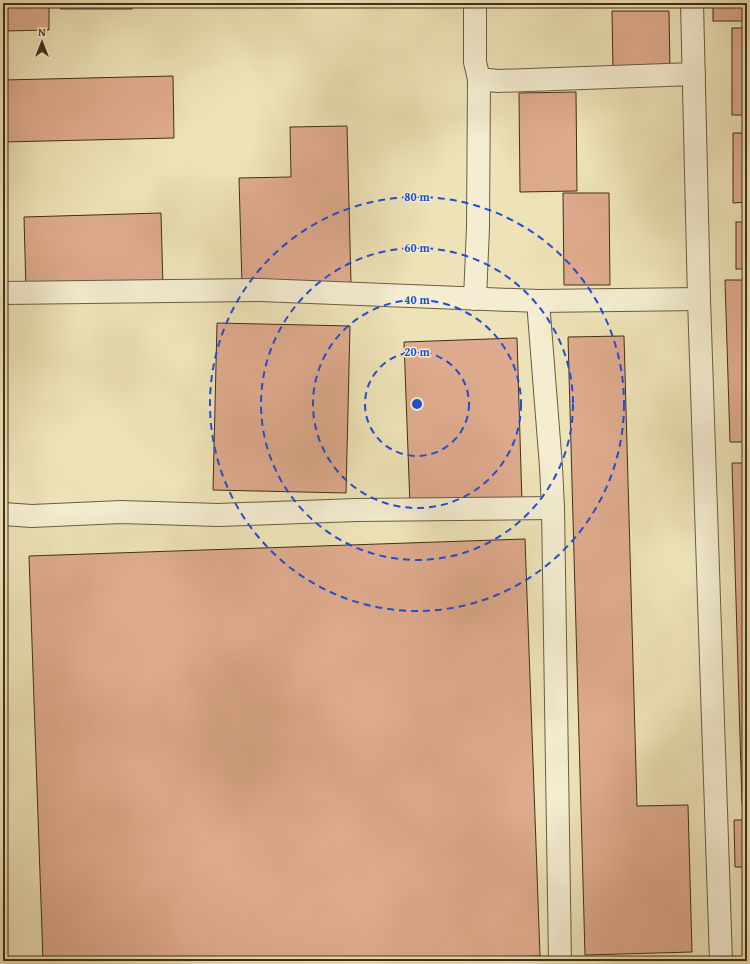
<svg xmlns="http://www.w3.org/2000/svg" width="750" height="964" viewBox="0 0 750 964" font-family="'Gentium Book Plus',serif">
	<rect width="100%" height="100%" fill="#eee3b8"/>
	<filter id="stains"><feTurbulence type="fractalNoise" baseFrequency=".005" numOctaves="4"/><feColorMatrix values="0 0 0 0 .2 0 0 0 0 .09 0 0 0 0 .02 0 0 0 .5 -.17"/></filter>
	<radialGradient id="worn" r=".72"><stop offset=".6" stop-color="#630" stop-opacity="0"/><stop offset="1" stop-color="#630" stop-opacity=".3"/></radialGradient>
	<g fill="#dfab8e" stroke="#412f19">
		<polygon points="3,3 49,3 49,30 3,31"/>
		<rect x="61" y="3" width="71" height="6"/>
		<rect x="713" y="3" width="34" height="18"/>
		<polygon points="612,11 669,11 670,71 613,72"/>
		<rect x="732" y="28" width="15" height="87"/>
		<polygon points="173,76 174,138 3,142 3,80"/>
		<polygon points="576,92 577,191 520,192 519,93"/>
		<polygon points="347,126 351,283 242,285 239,178 291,177 290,127"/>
		<polygon points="733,133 747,133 747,202 733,203"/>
		<polygon points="563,193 609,193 610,285 564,285"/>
		<polygon points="161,213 163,288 26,292 24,217"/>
		<rect x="736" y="222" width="11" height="47"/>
		<polygon points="725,280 747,280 747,442 730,442"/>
		<polygon points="217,323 350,326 346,493 213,490"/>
		<polygon points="624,336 637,806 688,805 692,952 585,955 568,337"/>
		<polygon points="517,338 522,503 410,506 404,342"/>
		<polygon points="732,463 747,463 747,804 742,804"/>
		<polygon points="525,539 540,956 403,961 43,961 29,556"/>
		<polygon points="734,820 747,820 747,867 735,867"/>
	</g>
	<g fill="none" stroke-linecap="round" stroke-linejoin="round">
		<defs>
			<g id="minor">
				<polyline points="475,3 475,62 479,79 498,81 694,74"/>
				<polyline points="692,3 699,299 721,961"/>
				<polyline points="3,293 260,290 538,301 699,299"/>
				<polyline points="475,299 478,227 479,79"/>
				<polyline points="538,301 551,467 553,508 560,961"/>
				<polyline points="3,514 32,516 121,512 218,515 356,510 553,508"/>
			</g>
		</defs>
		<use href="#minor" stroke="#6c5c41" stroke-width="24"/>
		<use href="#minor" stroke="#f4edd1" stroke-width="22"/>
	</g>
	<g fill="none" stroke="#1d4ed8" stroke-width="2" stroke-dasharray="7 5">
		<circle cx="417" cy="404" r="52"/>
		<circle cx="417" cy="404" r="104"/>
		<circle cx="417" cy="404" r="156"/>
		<circle cx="417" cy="404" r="207"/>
	</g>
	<circle cx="417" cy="404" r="6" fill="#1d4ed8" stroke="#f4edd1" stroke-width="2"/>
	<g font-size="12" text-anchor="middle" font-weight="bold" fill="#1d4ed8" stroke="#f4edd1" stroke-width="3" stroke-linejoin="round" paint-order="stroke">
		<text x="417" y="201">80 m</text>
		<text x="417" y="252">60 m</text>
		<text x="417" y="304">40 m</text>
		<text x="417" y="356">20 m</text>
	</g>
	<rect width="750" height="964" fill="none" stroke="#eee3b8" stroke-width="16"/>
	<rect x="4" y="4" width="742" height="956" fill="none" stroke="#412f19" stroke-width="2"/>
	<rect x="8" y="8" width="734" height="948" fill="none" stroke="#412f19"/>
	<g transform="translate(42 42)" stroke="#f4edd1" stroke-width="3" paint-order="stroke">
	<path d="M0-3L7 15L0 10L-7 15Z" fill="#412f19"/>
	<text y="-6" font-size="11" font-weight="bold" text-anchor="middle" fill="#412f19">N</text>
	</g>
	<rect width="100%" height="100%" filter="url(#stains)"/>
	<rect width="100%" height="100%" fill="url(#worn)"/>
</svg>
